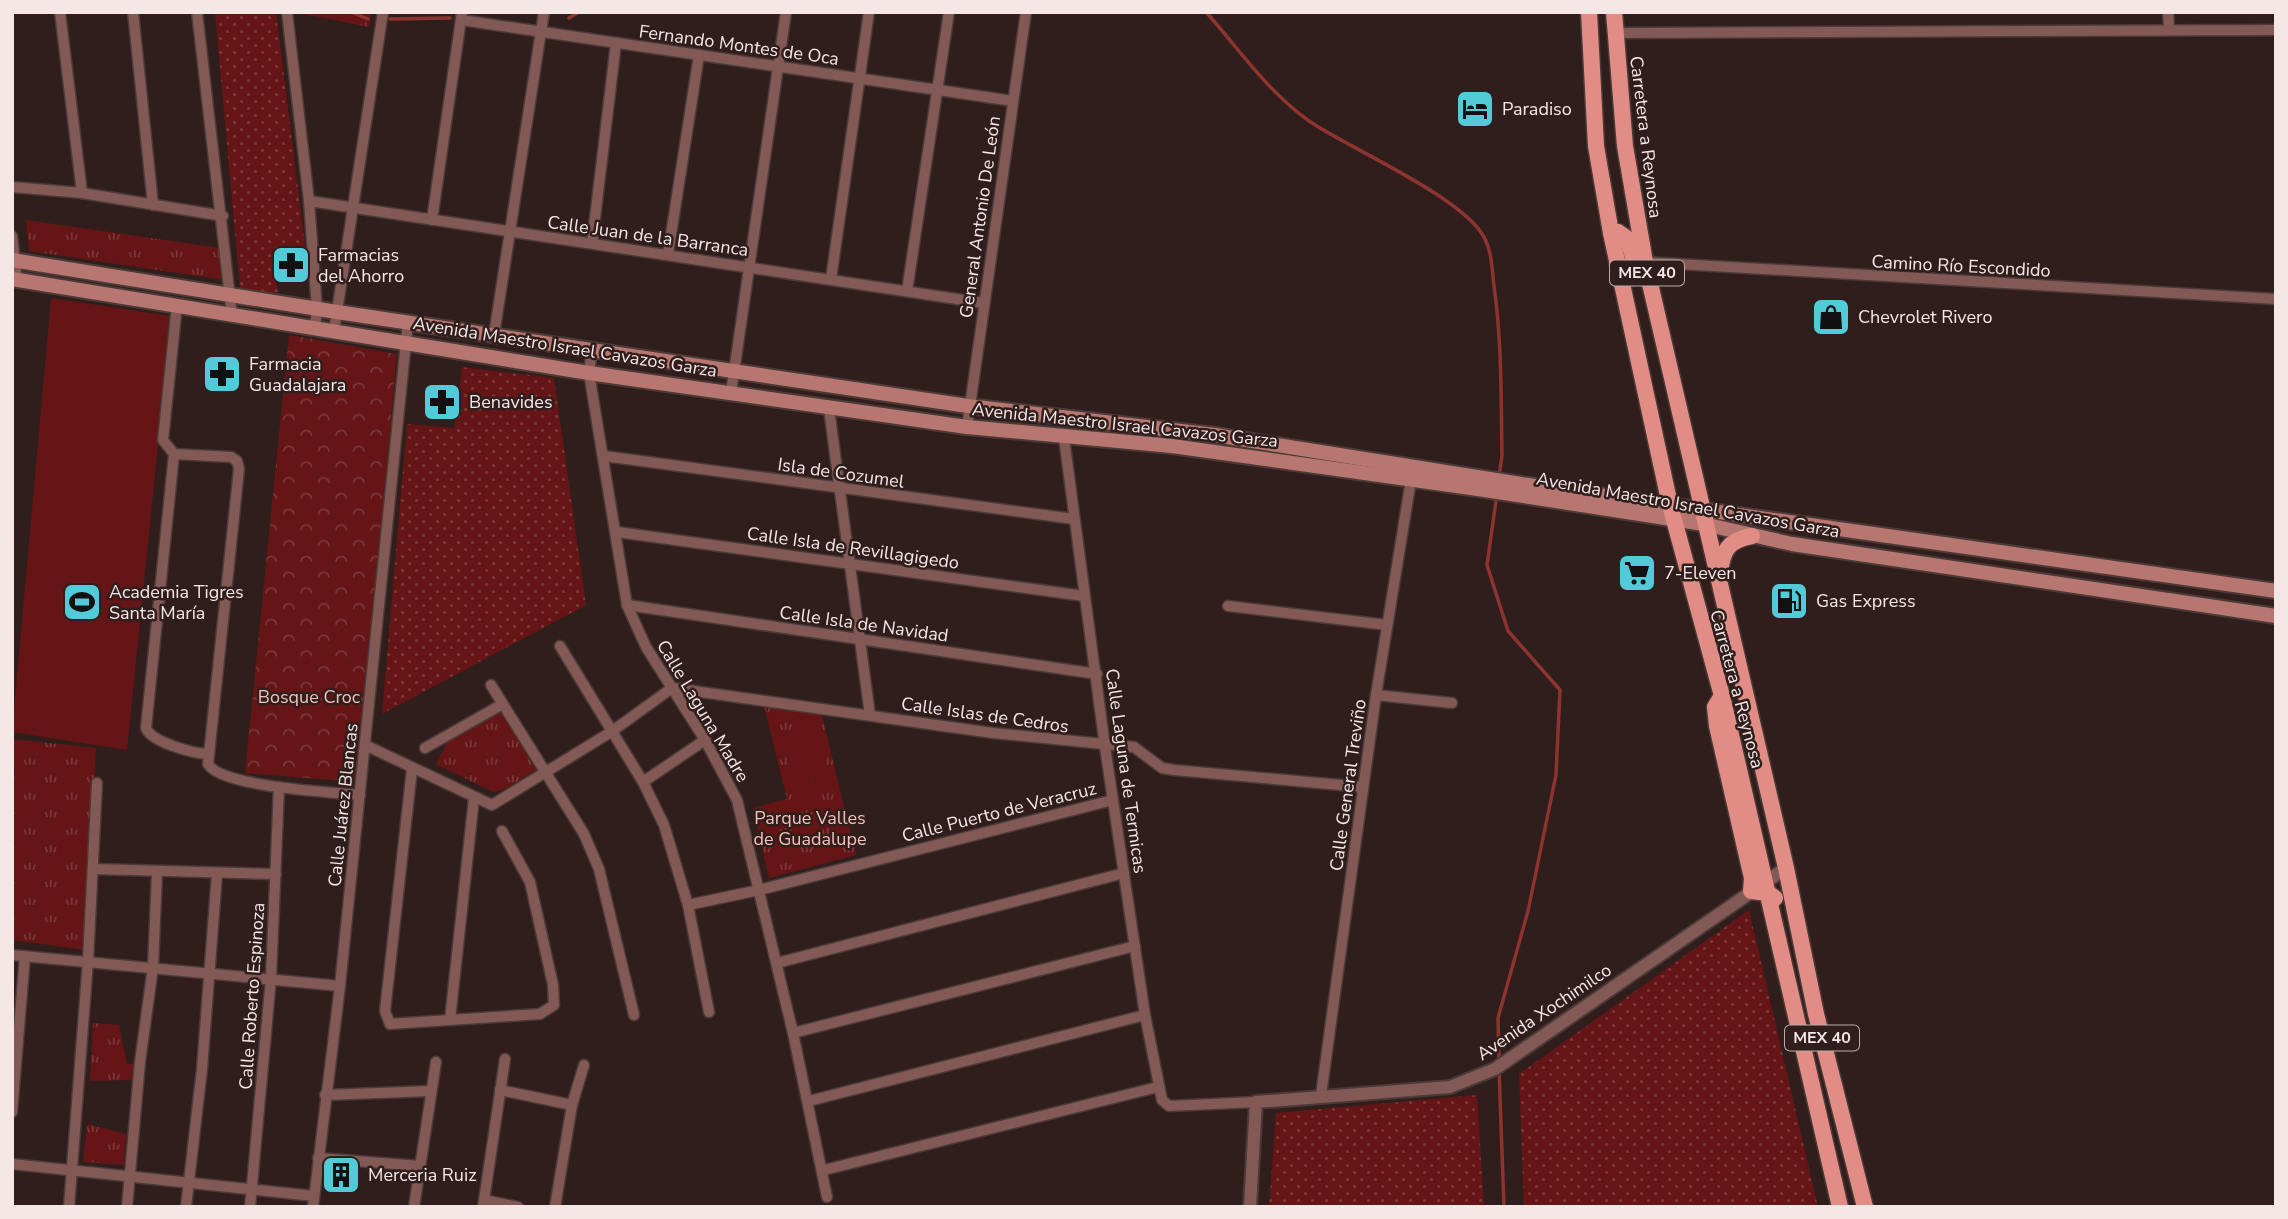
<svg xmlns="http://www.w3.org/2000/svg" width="2288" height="1219" viewBox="0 0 2288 1219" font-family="'Nunito Sans',sans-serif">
	<defs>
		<pattern id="grass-dots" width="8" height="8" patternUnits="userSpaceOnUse" patternTransform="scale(1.75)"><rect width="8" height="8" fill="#651515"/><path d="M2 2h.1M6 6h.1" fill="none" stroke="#7c3737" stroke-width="1.8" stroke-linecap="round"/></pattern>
		<pattern id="forest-crowns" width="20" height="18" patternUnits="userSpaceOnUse" patternTransform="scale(1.75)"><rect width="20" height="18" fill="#651515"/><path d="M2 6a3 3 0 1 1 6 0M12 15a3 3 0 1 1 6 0" fill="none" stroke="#7c3737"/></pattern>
		<pattern id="park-tufts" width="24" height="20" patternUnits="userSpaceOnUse" patternTransform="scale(1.75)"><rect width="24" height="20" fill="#651515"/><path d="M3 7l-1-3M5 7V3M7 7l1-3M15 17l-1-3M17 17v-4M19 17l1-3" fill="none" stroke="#7c3737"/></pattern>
	</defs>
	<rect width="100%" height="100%" fill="#301e1c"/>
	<g fill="url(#grass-dots)">
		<polygon points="215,12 276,12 306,254 273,258 278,294 240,288"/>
		<polygon points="462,367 554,378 586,605 382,714 407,424 454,428"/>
		<polygon points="1749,910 1818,1207 1524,1207 1519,1074"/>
		<polygon points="1477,1095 1484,1207 1269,1207 1276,1113"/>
	</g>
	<polygon fill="url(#forest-crowns)" points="289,335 397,354 357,782 245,773"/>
	<g fill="url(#park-tufts)">
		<polygon points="294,12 371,12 369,27"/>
		<polygon points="26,220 220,248 225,280 29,251"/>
		<polygon points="764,706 821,712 856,855 769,878 753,808 787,799"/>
		<polygon points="500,711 536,770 503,790 493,792 436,764 448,741"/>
		<polygon points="12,739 96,748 85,950 12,940 12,777 15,776"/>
		<polygon points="93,1023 119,1025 127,1064 136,1064 134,1080 90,1081"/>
		<polygon points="87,1124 126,1134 124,1165 83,1162"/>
	</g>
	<g fill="#651515">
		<polygon points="51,298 171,316 127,750 12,732"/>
		<polygon points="817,728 829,777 794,786 782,736"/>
	</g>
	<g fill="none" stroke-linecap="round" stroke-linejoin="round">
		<g stroke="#8d3430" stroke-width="3.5">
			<polyline points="351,12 368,19"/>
			<path d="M1206,12C1238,48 1269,93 1309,121C1348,148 1466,198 1485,239C1492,253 1492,270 1494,286C1502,342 1501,400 1502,456L1499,476"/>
			<polyline points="569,18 579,12"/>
			<polyline points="390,19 450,18"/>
			<polyline points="1497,494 1487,565 1508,631 1560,690 1556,775 1528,911 1498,1018 1499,1061"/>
			<polyline points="1499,1069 1504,1207"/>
		</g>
		<defs>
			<g id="minor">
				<polyline points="60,12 82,193"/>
				<polyline points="133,12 153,205"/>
				<polyline points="197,12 232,315"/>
				<polyline points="287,12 309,201 317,309 315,328"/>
				<polyline points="2168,12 2169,30"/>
				<polyline points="461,20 1013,101"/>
				<polyline points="1614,33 2276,30"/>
				<polyline points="12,187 82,193 223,216"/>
				<polyline points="309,201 983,303"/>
				<polyline points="432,220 462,12"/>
				<polyline points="12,236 17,280"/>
				<polyline points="592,243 616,43"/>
				<polyline points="668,254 699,55"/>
				<polyline points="1645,262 2276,299"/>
				<polyline points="831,279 869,12"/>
				<polyline points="907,291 949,12"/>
				<path d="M177,305L163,440L174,454L231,457L237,461L239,469L208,764C221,787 331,792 360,795"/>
				<polyline points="334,331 383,12"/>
				<polyline points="494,335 544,12"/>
				<polyline points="592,349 589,373 627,605 646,647 705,740 737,800 793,1033 827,1197"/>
				<polyline points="731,393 786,12"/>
				<polyline points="829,409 870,715"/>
				<polyline points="967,427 1026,12"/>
				<polyline points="1064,438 1105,747 1145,1015 1162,1100 1169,1106 1256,1102"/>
				<path d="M174,454L146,728C151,742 192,753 207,754"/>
				<polyline points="604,456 1074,519"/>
				<polyline points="617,532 1084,596"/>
				<polyline points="627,605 1097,674"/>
				<polyline points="1228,606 1387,625"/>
				<polyline points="560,646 643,782 664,825 688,905 709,1012"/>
				<polyline points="491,685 584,834 599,869 634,1015"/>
				<polyline points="1376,695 1452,703"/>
				<polyline points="365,745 492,805 611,732 672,688 993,733 1134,747 1162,768 1174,770 1363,787"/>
				<polyline points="425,748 501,705"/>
				<polyline points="412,769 385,1011 390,1024 540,1014 554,1005 553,985 530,882 502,831"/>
				<polyline points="643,782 705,740"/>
				<polyline points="94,869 276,874"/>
				<polyline points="688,905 759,890 1113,800"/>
				<polyline points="12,955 340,986"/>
				<polyline points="777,963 1124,873"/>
				<polyline points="450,1020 474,798"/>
				<polyline points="793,1033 1135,946"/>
				<polyline points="500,1090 572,1105"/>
				<polyline points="325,1095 431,1091"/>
				<polyline points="1321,1095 1376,695 1411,480"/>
				<polyline points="809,1101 1145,1015"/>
				<polyline points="12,1112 25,956"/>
				<polyline points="318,1158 420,1166"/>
				<polyline points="12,1164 314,1196"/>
				<polyline points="824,1170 1158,1087"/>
				<polyline points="484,1200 518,1207"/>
				<polyline points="69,1207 88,961 97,783"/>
				<polyline points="127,1207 140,1062 153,967 157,873"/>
				<polyline points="186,1207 202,1069 217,874"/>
				<polyline points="250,1207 271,978 279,787"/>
				<polyline points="313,1207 340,986 408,322"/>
				<polyline points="414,1207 436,1062"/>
				<polyline points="483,1207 505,1059"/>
				<polyline points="555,1207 572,1105 584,1065"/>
			</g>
			<polyline id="tertiary" points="1250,1207 1256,1102 1450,1087 1495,1069 1786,868"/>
			<g id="secondary">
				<polyline points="12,260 337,312 968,406 1215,435 1521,484 2276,591"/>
				<polyline points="12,279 589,373 967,427 1172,446 1478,489 1704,524 1792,544 2276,616"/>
			</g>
			<g id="primary">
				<polyline points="1589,12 1596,146 1611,233 1670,505 1722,696 1840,1207"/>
				<polyline points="1614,12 1625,146 1645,262 1786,868 1816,1014 1865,1207"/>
				<polyline points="1611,233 1618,232 1628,239 1634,261"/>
				<path d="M1720,574C1722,551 1728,540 1752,536"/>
				<polyline points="1720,699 1715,707 1717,726 1752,878 1751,891 1768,893 1775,898"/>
			</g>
		</defs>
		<use href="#minor" stroke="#4b3a38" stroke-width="13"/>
		<use href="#tertiary" stroke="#4b3a38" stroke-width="16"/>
		<use href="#secondary" stroke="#4b3a38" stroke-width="18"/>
		<use href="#primary" stroke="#4b3a38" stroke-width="19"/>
		<use href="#minor" stroke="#825955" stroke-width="10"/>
		<use href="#tertiary" stroke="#825955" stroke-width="12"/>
		<use href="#secondary" stroke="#b77670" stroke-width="14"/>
		<use href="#primary" stroke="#e18d85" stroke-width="16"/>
	</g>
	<defs>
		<symbol id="hotel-square" viewBox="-11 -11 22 22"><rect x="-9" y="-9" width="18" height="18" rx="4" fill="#52cbd9" stroke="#301e1c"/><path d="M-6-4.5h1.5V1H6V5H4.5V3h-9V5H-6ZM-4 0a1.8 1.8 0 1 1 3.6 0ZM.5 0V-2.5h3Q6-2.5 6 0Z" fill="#111"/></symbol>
		<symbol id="pharmacy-square" viewBox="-11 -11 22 22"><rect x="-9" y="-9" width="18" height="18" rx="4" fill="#52cbd9" stroke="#301e1c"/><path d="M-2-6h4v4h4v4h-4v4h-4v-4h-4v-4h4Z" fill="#111"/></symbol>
		<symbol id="shop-square" viewBox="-11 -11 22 22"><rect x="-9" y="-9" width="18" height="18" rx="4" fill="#52cbd9" stroke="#301e1c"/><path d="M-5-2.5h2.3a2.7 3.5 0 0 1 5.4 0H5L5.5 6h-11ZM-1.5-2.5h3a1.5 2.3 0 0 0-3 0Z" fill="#111"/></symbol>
		<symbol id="supermarket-square" viewBox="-11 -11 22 22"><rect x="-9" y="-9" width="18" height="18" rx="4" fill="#52cbd9" stroke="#301e1c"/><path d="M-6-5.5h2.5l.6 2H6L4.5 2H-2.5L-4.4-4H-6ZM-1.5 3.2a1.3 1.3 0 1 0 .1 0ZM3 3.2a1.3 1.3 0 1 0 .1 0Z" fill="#111"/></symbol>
		<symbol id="fuel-square" viewBox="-11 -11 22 22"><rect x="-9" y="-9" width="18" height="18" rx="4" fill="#52cbd9" stroke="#301e1c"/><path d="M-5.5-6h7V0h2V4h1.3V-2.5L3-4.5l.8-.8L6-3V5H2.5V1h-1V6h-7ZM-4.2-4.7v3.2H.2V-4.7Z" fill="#111"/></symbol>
		<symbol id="stadium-square" viewBox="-11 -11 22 22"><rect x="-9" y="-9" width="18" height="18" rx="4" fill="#52cbd9" stroke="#301e1c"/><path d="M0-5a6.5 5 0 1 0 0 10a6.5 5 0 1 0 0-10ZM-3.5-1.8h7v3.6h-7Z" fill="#111"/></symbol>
		<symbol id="building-square" viewBox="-11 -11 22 22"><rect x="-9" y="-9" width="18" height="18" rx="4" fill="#52cbd9" stroke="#301e1c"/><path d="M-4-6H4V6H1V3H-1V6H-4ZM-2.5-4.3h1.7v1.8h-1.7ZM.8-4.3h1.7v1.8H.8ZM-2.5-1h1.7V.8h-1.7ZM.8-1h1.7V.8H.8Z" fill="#111"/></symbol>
	</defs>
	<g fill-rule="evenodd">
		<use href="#hotel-square" x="1453" y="87" width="44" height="44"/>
		<use href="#pharmacy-square" x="269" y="243" width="44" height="44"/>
		<use href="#shop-square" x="1809" y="295" width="44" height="44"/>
		<use href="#pharmacy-square" x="200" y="352" width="44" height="44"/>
		<use href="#pharmacy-square" x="420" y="380" width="44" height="44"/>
		<use href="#supermarket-square" x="1615" y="551" width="44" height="44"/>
		<use href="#fuel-square" x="1767" y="579" width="44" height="44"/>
		<use href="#stadium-square" x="60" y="580" width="44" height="44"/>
		<use href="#building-square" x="319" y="1153" width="44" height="44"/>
	</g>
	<g text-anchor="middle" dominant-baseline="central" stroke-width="5" stroke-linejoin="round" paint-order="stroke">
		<g fill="#301e1c" stroke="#b9aba9" stroke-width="2">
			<rect x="1610" y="260.5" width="74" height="25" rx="5"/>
			<rect x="1785" y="1025.5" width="74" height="25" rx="5"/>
		</g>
		<g font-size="16" font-weight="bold" fill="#f4e7e6">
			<text x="1647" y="273">MEX 40</text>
			<text x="1822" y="1038">MEX 40</text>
		</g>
		<g font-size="18" fill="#f4e7e6" stroke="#301e1c">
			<text transform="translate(739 45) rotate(8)">Fernando Montes de Oca</text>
			<text transform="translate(1646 137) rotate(83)">Carretera a Reynosa</text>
			<text transform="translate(980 217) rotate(-82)">General Antonio De León</text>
			<text transform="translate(648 236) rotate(8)">Calle Juan de la Barranca</text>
			<text transform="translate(1961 266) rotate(3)">Camino Río Escondido</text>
			<text transform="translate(565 347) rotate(9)">Avenida Maestro Israel Cavazos Garza</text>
			<text transform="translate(1125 425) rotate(6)">Avenida Maestro Israel Cavazos Garza</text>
			<text transform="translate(841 473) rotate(8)">Isla de Cozumel</text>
			<text transform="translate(1688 505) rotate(10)">Avenida Maestro Israel Cavazos Garza</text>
			<text transform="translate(853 548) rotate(8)">Calle Isla de Revillagigedo</text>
			<text transform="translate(864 624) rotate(8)">Calle Isla de Navidad</text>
			<text transform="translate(1737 689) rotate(75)">Carretera a Reynosa</text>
			<text transform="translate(703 711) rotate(59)">Calle Laguna Madre</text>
			<text transform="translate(985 715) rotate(8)">Calle Islas de Cedros</text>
			<text transform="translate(1126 771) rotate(82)">Calle Laguna de Termicas</text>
			<text transform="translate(1348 785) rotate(-82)">Calle General Treviño</text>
			<text transform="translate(343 805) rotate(-84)">Calle Juárez Blancas</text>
			<text transform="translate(999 812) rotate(-14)">Calle Puerto de Veracruz</text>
			<text transform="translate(252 996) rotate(-86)">Calle Roberto Espinoza</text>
			<text transform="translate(1544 1012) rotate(-34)">Avenida Xochimilco</text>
		</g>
		<g font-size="18" fill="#f4e7e6" stroke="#301e1c" text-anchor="start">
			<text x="1502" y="109">Paradiso</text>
			<text x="318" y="255">Farmacias<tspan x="318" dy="21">del Ahorro</tspan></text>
			<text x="1858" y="317">Chevrolet Rivero</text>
			<text x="249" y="364">Farmacia<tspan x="249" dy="21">Guadalajara</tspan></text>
			<text x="469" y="402">Benavides</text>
			<text x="1664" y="573">7-Eleven</text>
			<text x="109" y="592">Academia Tigres<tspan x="109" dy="21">Santa María</tspan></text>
			<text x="1816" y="601">Gas Express</text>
			<text x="368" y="1175">Merceria Ruiz</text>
		</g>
		<g font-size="18" fill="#f4c0ba" stroke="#301e1c">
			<text x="309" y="697">Bosque Croc</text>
			<text x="810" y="818">Parque Valles<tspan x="810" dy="21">de Guadalupe</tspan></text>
		</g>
	</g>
	<rect width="2288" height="1219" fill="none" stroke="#f4e7e6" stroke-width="28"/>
</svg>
